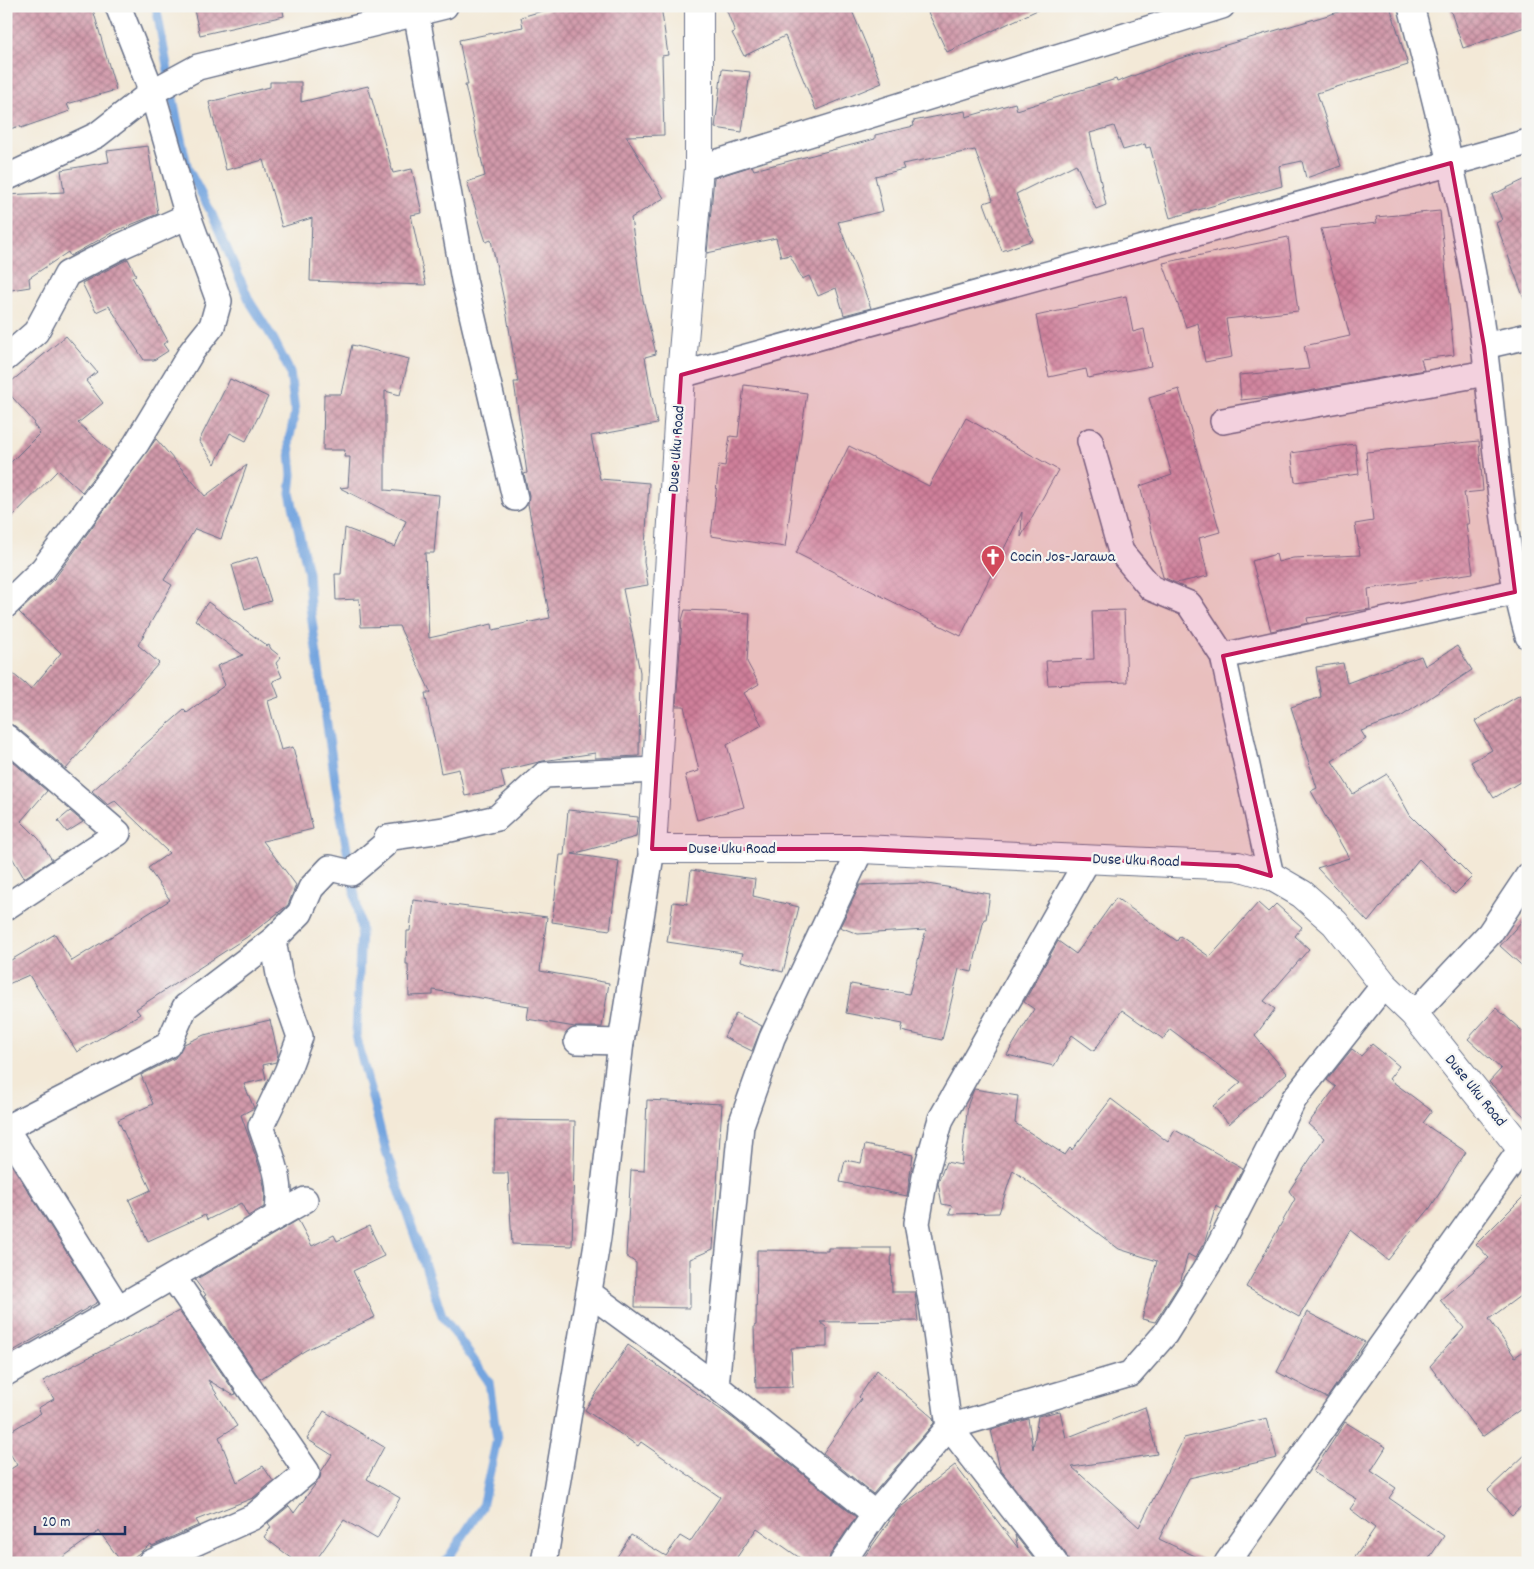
<svg xmlns="http://www.w3.org/2000/svg" width="1534" height="1569" viewBox="0 0 1534 1569" font-family="Dekko,sans-serif">
	<defs>
		<pattern id="building-cross-hatch" width="8" height="8" patternUnits="userSpaceOnUse" patternTransform="scale(1.25)"><rect width="8" height="8" fill="#d29aaa"/><path d="M0 0l8 8M0 8l8-8" fill="none" stroke="#aa7e8e"/></pattern>
	</defs>
	<rect width="100%" height="100%" fill="#f6f6f2"/>
	<filter id="ink" filterUnits="userSpaceOnUse"><feTurbulence type="fractalNoise" baseFrequency=".02" numOctaves="2"/><feDisplacementMap in="SourceGraphic" scale="10" xChannelSelector="R" yChannelSelector="G"/><feConvolveMatrix kernelMatrix="1 2 1 2 8 2 1 2 1" color-interpolation-filters="sRGB"/></filter>
	<filter id="wash" filterUnits="userSpaceOnUse"><feTurbulence type="fractalNoise" baseFrequency=".0096" numOctaves="4" result="noise"/><feDisplacementMap in="SourceGraphic" scale="20" xChannelSelector="R" yChannelSelector="G"/><feGaussianBlur stdDeviation="1.12" result="paint"/><feColorMatrix in="noise" values="0 0 0 0 0 0 0 0 0 0 0 0 0 0 0 0 0 1.4 0 .05"/><feComposite in="paint" operator="in"/></filter>
	<g filter="url(#wash)">
		<rect width="100%" height="100%" fill="#f3e9d7"/>
		<g fill="none" stroke-linecap="round" stroke-linejoin="round">
			<polyline stroke="#75a5df" stroke-width="9" points="156,6 179,130 188,169 211,212 250,302 274,340 290,372 295,412 289,441 292,475 290,493 308,572 310,607 336,787 361,930 356,1035 386,1152 442,1315 489,1382 497,1439 482,1507 445,1563"/>
		</g>
		<g id="blocks">
			<g fill="url(#building-cross-hatch)">
				<polygon points="6,6 92,6 116,90 67,104 70,111 21,128 20,126 6,130"/>
				<polygon points="193,6 282,6 284,16 200,35"/>
				<polygon points="560,6 661,6 668,55 662,56 664,135 626,136 664,198 631,218 643,300 656,354 645,357 657,424 591,436 600,479 649,483 644,562 648,585 623,589 640,672 639,756 595,758 595,753 543,761 501,771 505,788 465,796 459,769 441,773 425,693 431,693 399,626 361,627 359,599 336,600 335,574 341,574 345,528 395,547 406,521 340,488 348,487 350,457 344,457 345,450 323,450 324,394 341,394 352,345 409,359 400,395 385,391 385,490 439,495 434,553 425,553 429,638 492,624 493,630 550,618 528,504 529,495 524,474 527,473 514,382 518,382 506,310 491,240 486,242 467,182 485,176 465,85 468,85 459,40 523,27 521,17"/>
				<polygon points="725,6 850,6 882,83 816,110 785,36 744,56 732,33 735,32"/>
				<polygon points="925,6 1046,6 947,52"/>
				<polygon points="1359,6 1390,6 1408,65 1317,93 1341,166 1306,178 1302,161 1279,166 1282,186 1170,218 1150,147 1146,148 1145,144 1123,150 1114,126 1090,133 1106,205 1096,209 1076,164 1016,194 1033,240 1002,251 984,203 993,200 975,150 902,164 904,169 875,176 883,211 838,222 871,308 844,315 836,288 818,296 809,276 802,279 790,255 781,257 776,238 707,253 714,178 752,166 754,170 875,139 875,135 914,126 913,121 965,111 966,117 1015,103 1017,110 1116,79 1117,82 1178,59"/>
				<polygon points="1449,6 1528,6 1528,26 1463,48"/>
				<polygon points="722,69 750,72 742,132 715,128"/>
				<polygon points="270,82 301,82 301,102 368,86 393,173 412,169 422,213 411,215 426,285 310,281 312,218 282,227 263,160 226,170 209,102 270,87"/>
				<polygon points="148,146 158,214 115,231 70,256 68,252 29,278 30,287 11,290 6,293 6,195 64,192 61,170 109,162 107,151"/>
				<polygon points="1528,178 1528,298 1524,299 1496,223 1502,220 1492,195"/>
				<polygon points="1440,211 1454,355 1421,359 1424,370 1281,396 1241,400 1239,375 1309,369 1304,346 1350,336 1321,229 1377,223 1376,217"/>
				<polygon points="1288,237 1298,311 1226,319 1232,357 1205,362 1198,323 1186,327 1163,263"/>
				<polygon points="128,259 136,275 132,277 168,341 163,344 168,351 154,360 144,360 109,306 96,312 82,283"/>
				<polygon points="1126,296 1133,332 1144,329 1151,366 1088,378 1086,369 1049,377 1036,316"/>
				<polygon points="66,336 97,372 86,381 103,403 78,423 112,453 82,492 58,470 6,523 6,467 40,433 33,424 35,423 6,390 6,386"/>
				<polygon points="230,379 268,397 246,441 230,433 215,464 199,441"/>
				<polygon points="744,385 807,393 785,547 711,536 719,465 725,466 730,436 738,437"/>
				<polygon points="1179,389 1220,532 1199,538 1208,576 1176,583 1163,577 1140,486 1172,475 1149,398"/>
				<polygon points="966,418 1058,470 1021,537 1022,512 961,636 796,553 849,446 929,486"/>
				<polygon points="156,439 205,496 247,465 221,539 195,529 164,580 172,585 138,645 159,663 66,769 15,726 6,723 6,668 31,689 61,653 19,612 55,578"/>
				<polygon points="1479,441 1483,491 1464,493 1469,524 1466,524 1473,573 1368,589 1370,609 1307,618 1308,623 1271,631 1252,561 1276,554 1278,562 1293,558 1360,555 1355,524 1373,521 1366,452"/>
				<polygon points="1355,444 1359,474 1295,482 1291,453"/>
				<polygon points="257,557 271,601 245,609 232,565"/>
				<polygon points="208,602 267,646 269,645 271,649 281,657 276,663 282,677 273,681 279,697 268,701 281,750 293,747 313,829 263,841 296,885 288,905 247,937 136,1009 140,1014 77,1052 29,975 6,985 6,963 55,934 72,961 170,900 148,868 169,853 115,801 108,805 92,791 184,710 187,713 225,685 217,666 243,655 195,620"/>
				<polygon points="685,610 750,613 747,662 759,684 744,693 762,725 727,745 744,807 697,820 685,775 699,771 684,706 676,706 682,620"/>
				<polygon points="1124,610 1127,682 1048,685 1046,661 1094,659 1092,611"/>
				<polygon points="1457,646 1472,670 1402,716 1361,731 1366,739 1332,761 1353,794 1387,774 1410,815 1472,877 1455,894 1419,859 1368,922 1317,868 1349,858 1311,791 1317,788 1291,707 1321,697 1316,667 1343,663 1347,683 1421,656 1425,666"/>
				<polygon points="1520,695 1528,708 1528,777 1494,798 1471,762 1492,750 1475,721"/>
				<polygon points="6,756 47,791 21,821 39,839 52,860 24,878 6,847"/>
				<polygon points="568,810 638,817 636,837 572,854 619,861 610,930 552,922 560,855 564,855"/>
				<polygon points="70,811 83,822 67,832 58,821"/>
				<polygon points="691,870 755,879 753,896 799,907 783,972 741,961 743,953 667,942 673,902 687,904"/>
				<polygon points="921,883 990,894 986,919 984,919 972,972 959,969 942,1040 901,1031 903,1024 846,1013 851,984 909,994 926,930 858,934 840,927 860,885"/>
				<polygon points="1116,898 1177,941 1180,936 1210,957 1258,903 1268,912 1276,904 1302,927 1295,936 1309,949 1264,1001 1275,1009 1255,1036 1287,1073 1229,1124 1213,1106 1241,1082 1170,1029 1163,1039 1122,1010 1094,1051 1072,1035 1054,1066 1007,1055 1034,1009 1024,1002 1058,941 1076,954"/>
				<polygon points="413,900 547,917 540,971 609,983 602,1027 575,1027 527,1019 529,1006 433,990 433,995 409,996 408,964 406,964 407,931 410,931"/>
				<polygon points="1528,914 1528,971 1500,946"/>
				<polygon points="1496,1008 1528,1036 1528,1120 1489,1082 1501,1069 1468,1039"/>
				<polygon points="736,1013 762,1026 752,1051 724,1037"/>
				<polygon points="270,1020 278,1054 276,1062 263,1065 266,1079 244,1084 254,1108 241,1115 262,1174 265,1192 264,1207 248,1216 241,1203 207,1220 205,1215 148,1241 129,1200 151,1190 118,1120 153,1104 141,1075 175,1058 184,1044 204,1035"/>
				<polygon points="1372,1044 1399,1066 1389,1079 1432,1111 1423,1123 1466,1152 1430,1208 1388,1260 1350,1230 1299,1317 1246,1287 1295,1199 1289,1191 1324,1138 1308,1124 1336,1087 1327,1080 1352,1049 1361,1056"/>
				<polygon points="974,1089 1018,1096 1015,1123 1065,1155 1070,1148 1072,1150 1111,1099 1168,1142 1175,1130 1243,1168 1222,1209 1216,1206 1205,1241 1195,1258 1188,1254 1180,1283 1155,1322 1142,1319 1157,1261 1119,1249 1013,1170 999,1213 949,1214 952,1206 942,1204 938,1183 946,1162 961,1165 968,1104"/>
				<polygon points="647,1100 722,1104 713,1249 690,1259 690,1308 635,1307 636,1263 626,1256 631,1170 644,1171"/>
				<polygon points="495,1120 575,1121 572,1246 512,1244 508,1173 494,1173"/>
				<polygon points="865,1145 913,1155 907,1196 840,1182 845,1160 861,1163"/>
				<polygon points="6,1156 98,1302 6,1355"/>
				<polygon points="1528,1192 1528,1290 1489,1319 1515,1357 1528,1348 1528,1404 1482,1437 1430,1366 1464,1328 1440,1300 1489,1258 1476,1244"/>
				<polygon points="298,1220 312,1246 334,1235 337,1241 369,1226 384,1256 353,1271 375,1317 306,1350 260,1379 204,1296 206,1295 195,1280"/>
				<polygon points="828,1248 891,1248 892,1292 915,1292 918,1321 820,1322 827,1328 827,1347 791,1348 793,1387 756,1388 754,1326 756,1325 757,1250 828,1251"/>
				<polygon points="179,1311 236,1394 233,1395 208,1380 237,1426 219,1437 237,1482 263,1466 273,1481 253,1498 196,1520 199,1525 152,1546 151,1544 126,1563 122,1563 99,1531 55,1563 13,1563 6,1546 6,1472 17,1465 6,1447 6,1434 41,1413 38,1408 54,1399 43,1381"/>
				<polygon points="1307,1312 1365,1342 1327,1398 1277,1372"/>
				<polygon points="628,1345 734,1419 856,1517 830,1555 828,1563 807,1563 757,1528 733,1563 613,1563 631,1535 666,1556 680,1536 690,1542 720,1497 641,1442 638,1446 585,1410"/>
				<polygon points="877,1370 933,1418 934,1423 873,1494 823,1453 861,1399 859,1397"/>
				<polygon points="1145,1407 1157,1454 1072,1467 1139,1527 1184,1438 1267,1418 1277,1458 1189,1478 1159,1539 1210,1563 1069,1563 1066,1554 1000,1469 991,1430 1028,1419 1033,1449 1038,1416 1060,1411 1066,1438"/>
				<polygon points="324,1411 384,1447 367,1479 400,1498 377,1539 344,1520 314,1563 298,1563 264,1537 271,1527 268,1523 289,1506 294,1513 320,1478 321,1472 332,1455 307,1439"/>
				<polygon points="1345,1422 1386,1447 1371,1471 1396,1488 1389,1498 1444,1536 1426,1563 1351,1563 1375,1528 1350,1509 1357,1499 1313,1472"/>
				<polygon points="1528,1452 1528,1500 1512,1515 1488,1490"/>
				<polygon points="955,1465 1018,1548 1015,1535 1037,1563 860,1563 898,1509"/>
			</g>
		</g>
	</g>
	<g filter="url(#ink)">
		<use href="#blocks" fill-opacity="0" stroke="#677088" stroke-width="1"/>
		<g fill="none" stroke-linecap="round" stroke-linejoin="round">
			<defs>
				<g id="minor">
					<polyline points="415,6 464,280 515,498"/>
					<path d="M1411,6C1440,118 1469,231 1484,345C1496,442 1501,542 1528,636"/>
					<polyline points="699,168 1222,6"/>
					<polyline points="6,178 97,135 152,92 198,67 445,6"/>
					<polyline points="1484,346 1528,336"/>
					<polyline points="6,358 36,332 67,274 119,247 188,216"/>
					<polyline points="681,375 1528,142"/>
					<polyline points="1223,421 1486,373"/>
					<polyline points="1090,441 1121,552 1151,588 1189,604 1223,656 1271,876"/>
					<polyline points="6,605 43,569 136,444 192,351 212,326 219,301 188,216 152,92 118,6"/>
					<polyline points="1223,656 1528,589"/>
					<polyline points="6,737 118,833 6,907"/>
					<path d="M273,940L280,980L300,1037L287,1072L261,1126C272,1159 284,1181 277,1216"/>
					<polyline points="1414,1014 1490,933 1528,876"/>
					<polyline points="577,1041 621,1042"/>
					<polyline points="6,1128 168,1045 185,1007 273,940 300,913 311,888 330,868 351,873 384,845 387,838 450,829 497,818 544,775 657,770"/>
					<polyline points="6,1129 118,1308"/>
					<polyline points="589,1293 716,1386 875,1514"/>
					<polyline points="6,1373 305,1200"/>
					<polyline points="716,1386 741,1125 772,1038 861,849"/>
					<polyline points="150,1563 253,1517 307,1472 173,1277"/>
					<polyline points="544,1563 598,1237 621,1042 652,849"/>
					<polyline points="842,1563 875,1514 949,1427 1130,1374 1165,1334 1216,1252 1294,1099 1384,985"/>
					<polyline points="1055,1563 949,1427 933,1311 917,1223 926,1171 941,1119 1088,859"/>
					<polyline points="1227,1563 1521,1149"/>
				</g>
				<polyline id="tertiary" points="699,6 699,168 681,375 652,849 861,849 1238,866 1271,876 1302,894 1335,923 1384,985 1414,1014 1528,1157"/>
			</defs>
			<use href="#minor" stroke="#677088" stroke-width="28"/>
			<use href="#tertiary" stroke="#677088" stroke-width="30"/>
			<use href="#minor" stroke="#fff" stroke-width="25"/>
			<use href="#tertiary" stroke="#fff" stroke-width="28"/>
		</g>
	</g>
	<path fill="#c2185b" fill-opacity="0.2" stroke="#c2185b" stroke-width="4" stroke-linejoin="round" d="M1451,163L1484,346L1515,592L1223,656L1271,876L1238,866L861,849H652L681,375Z"/>
	<defs>
		<symbol id="church-pin" viewBox="-11 -11 22 30"><path d="M0 17L-7.5 6A9.5 9.5 0 1 1 7.5 6Z" fill="#d1495b" stroke="#f6f6f2"/><path d="M-1.2-6h2.4v3.5h3.3v2.4h-3.3V6h-2.4V-.1h-3.3v-2.4h3.3Z" fill="#fff"/></symbol>
	</defs>
	<g fill-rule="evenodd">
		<use href="#church-pin" x="979" y="543" width="28" height="38"/>
	</g>
	<g text-anchor="middle" dominant-baseline="central" stroke-width="4.5" stroke-linejoin="round" paint-order="stroke">
		<g font-size="16" fill="#1b2f5e" stroke="#f6f6f2">
			<text transform="translate(677 449) rotate(-86)">Duse Uku Road</text>
			<text x="732" y="849">Duse Uku Road</text>
			<text transform="translate(1136 861) rotate(2)">Duse Uku Road</text>
			<text transform="translate(1475 1091) rotate(51)">Duse Uku Road</text>
		</g>
		<g font-size="16" fill="#1b2f5e" stroke="#f6f6f2" text-anchor="start">
			<text x="1010" y="557">Cocin Jos-Jarawa</text>
		</g>
	</g>
	<rect width="1534" height="1569" fill="none" stroke="#f6f6f2" stroke-width="25"/>
	<path d="M35 1526v8h90v-8" fill="none" stroke="#1b2f5e" stroke-width="2.5"/>
	<text x="42" y="1526" font-size="15" fill="#1b2f5e" stroke="#f6f6f2" stroke-width="4" paint-order="stroke">20 m</text>
</svg>
